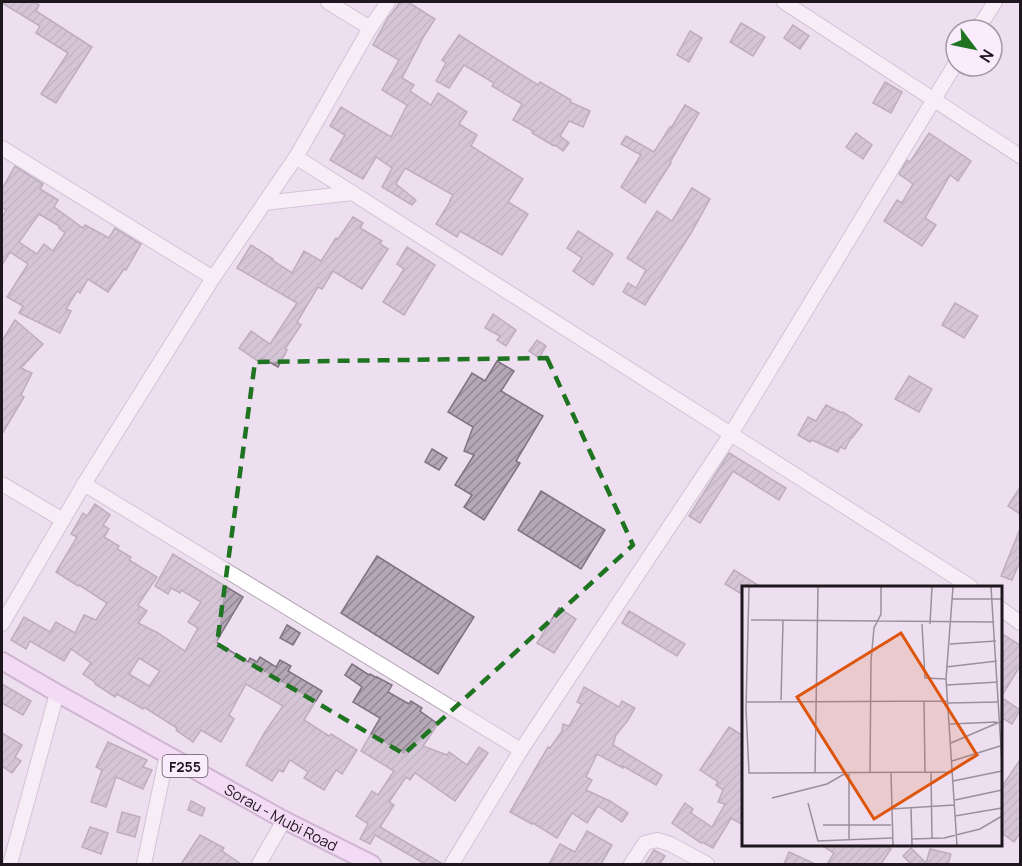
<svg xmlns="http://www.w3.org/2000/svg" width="1022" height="866" viewBox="0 0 1022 866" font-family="Manrope,sans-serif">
	<defs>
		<pattern id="building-hatch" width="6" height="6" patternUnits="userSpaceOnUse" patternTransform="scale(1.5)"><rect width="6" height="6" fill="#b6a7b7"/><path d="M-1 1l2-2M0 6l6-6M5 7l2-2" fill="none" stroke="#938794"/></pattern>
	</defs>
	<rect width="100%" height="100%" fill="#eedff0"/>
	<g fill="url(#building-hatch)" stroke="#807282" stroke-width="1.5" fill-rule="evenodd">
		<polygon points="2,2 34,2 39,5 36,11 92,47 56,103 41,94 68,53 36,33 40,26 2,3"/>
		<polygon points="400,2 408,2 435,19 424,36 402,78 414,85 410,91 431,105 438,93 467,112 459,124 477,135 471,146 523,179 508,202 528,214 502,255 460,231 457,237 436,224 451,200 450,200 453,195 405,168 396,184 416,200 412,205 382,187 392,168 376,157 363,179 330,160 345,135 330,126 341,107 391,137 407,105 382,90 399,60 373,45 389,16 390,16"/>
		<polygon points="741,23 765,37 753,56 730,42"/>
		<polygon points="793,25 809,36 800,49 784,38"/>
		<polygon points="690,31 702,38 689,62 677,55"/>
		<polygon points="459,35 538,85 540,82 571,100 570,102 590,111 583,127 569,121 560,136 569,143 563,151 555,145 554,146 532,133 533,131 513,120 522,104 492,86 494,83 464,65 449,88 436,81 446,63 442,60"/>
		<polygon points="885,82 902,92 891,113 873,103"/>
		<polygon points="685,105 699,113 670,162 671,163 645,203 621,187 641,155 621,144 626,136 654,152 670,127 671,128"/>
		<polygon points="856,133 872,145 863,159 846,147"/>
		<polygon points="929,133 971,161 958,181 950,175 925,218 936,225 922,246 884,221 897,200 902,203 913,184 899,174 907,160 910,162"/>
		<path d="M15,166L43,184L40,189L58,200L54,207L83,228L85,225L109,238L115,228L141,244L126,270L124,269L108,292L88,279L80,293L77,291L66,309L71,311L60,333L19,313L23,306L7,297L28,264L10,252L2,265V218L6,210L2,207V189ZM39,214L59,226V228L65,233L53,251L44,244L37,254L19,242Z"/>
		<polygon points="692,188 710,199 691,233 645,305 623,292 628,283 636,288 646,270 627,258 657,211 672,221"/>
		<polygon points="353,217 363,223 360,228 382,241 380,244 388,249 362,289 333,271 322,289 318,287 297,322 301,325 285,349 287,350 278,367 262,358 259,362 239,348 251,331 270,344 297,303 237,268 251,245 273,259 272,260 292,273 304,251 321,261 336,238 338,239"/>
		<polygon points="578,231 613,254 593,285 573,271 582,258 567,248"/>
		<polygon points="407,247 435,265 404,315 383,302 404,269 397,264"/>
		<polygon points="955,303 978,316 964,338 942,325"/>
		<polygon points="493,314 516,330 506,346 497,340 500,336 485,328"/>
		<polygon points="15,320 43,344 21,368 32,373 21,395 24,397 2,434 2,341"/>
		<polygon points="537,340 546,346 539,358 529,351"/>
		<polygon points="497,361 514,371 501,391 543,416 516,461 520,463 484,520 464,507 472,495 455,485 474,455 464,451 473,427 448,412 472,373 485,381"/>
		<polygon points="909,376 932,389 919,412 895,399"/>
		<polygon points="826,405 842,413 843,412 862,425 852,438 851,438 845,449 840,447 838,452 812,440 810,442 798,435 808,417 816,421"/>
		<polygon points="432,449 447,458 439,470 425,462"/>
		<polygon points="729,453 786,488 779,500 733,471 700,523 689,516"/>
		<polygon points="1020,487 1020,514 1008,506"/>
		<polygon points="541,491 605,530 581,569 518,530"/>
		<path d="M95,504L110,515L103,525L109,529L104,537L119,546L117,549L131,557L129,560L157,577L138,605L147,611L138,623L158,633L185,651L198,628L188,622L201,602L181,590L180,593L171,588L168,594L155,586L173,554L243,597L216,642L248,662L250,658L257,662L260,657L276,667L280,660L291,666L288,671L322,691L304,720L329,736L331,734L357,750L342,774L336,770L324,790L304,778L308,772L290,760L283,772L279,770L272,781L246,765L265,732L283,706L246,684L229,715L234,719L221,742L201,730L193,742L176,730L177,728L144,707L143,709L117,694L115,697L95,684L96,683L83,674L91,663L71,649L64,661L30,641L26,649L11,640L24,617L50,632L56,622L75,633L84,615L96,620L107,603L79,585L78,586L56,572L77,537L71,534L83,513L87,516ZM139,658L160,671L149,686L129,674Z"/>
		<polygon points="1020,529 1020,561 1012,580 1001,576"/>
		<polygon points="377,556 474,617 438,674 341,613"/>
		<polygon points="734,570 761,587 743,587 743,595 725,584"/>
		<polygon points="559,608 576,619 554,653 537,643"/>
		<polygon points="629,611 685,644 677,656 622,623"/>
		<polygon points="287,625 300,633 293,645 280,638"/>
		<polygon points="999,632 1020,645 1020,666 1001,697 1020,710 1012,724 999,716 999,663 1004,655 999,652"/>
		<polygon points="352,664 369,675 370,674 377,678 377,677 392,685 388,692 409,704 411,701 422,708 420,711 438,724 423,746 447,755 449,752 467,765 479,747 488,753 455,801 415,773 410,780 406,777 389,802 394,805 380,827 443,864 425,864 375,835 370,844 360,839 368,824 356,816 372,791 378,795 394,771 361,751 380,718 353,702 362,687 345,675"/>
		<polygon points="2,684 31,701 23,715 2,703"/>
		<polygon points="584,687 619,707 622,701 635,708 628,720 616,735 613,745 662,775 656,785 623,766 623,768 597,754 586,777 592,780 586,790 610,801 628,813 622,822 598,806 587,823 572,813 557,838 533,823 532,824 510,812 548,747 550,748 562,731 563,724 569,726 582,704 577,702"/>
		<polygon points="729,727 743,736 743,825 731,818 713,848 702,842 701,843 672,823 685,803 693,809 691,813 712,827 725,804 718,802 723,790 716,785 718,782 700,770"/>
		<polygon points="2,733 22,745 15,757 21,761 12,773 2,766"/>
		<polygon points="108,742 147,760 143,767 152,770 143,789 116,777 106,807 91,802 102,770 96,767"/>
		<polygon points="1020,760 1020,833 1014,842 999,831 999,791"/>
		<polygon points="191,801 205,808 202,816 188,810"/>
		<polygon points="122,812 140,817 135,837 117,832"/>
		<polygon points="90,827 108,833 101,854 82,847"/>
		<polygon points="587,831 612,845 601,864 549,864 560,844 575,852"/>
		<polygon points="200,835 224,848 222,851 241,864 181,864"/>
		<polygon points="818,843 884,843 891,849 881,864 827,864 834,853"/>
		<polygon points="911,848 926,863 930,849 951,854 948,864 911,864 903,856"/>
		<polygon points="654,850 665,856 660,864 645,864"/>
		<polygon points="789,852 815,864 784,864"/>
	</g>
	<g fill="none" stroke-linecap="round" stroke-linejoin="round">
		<defs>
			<g id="minor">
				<polyline points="328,2 370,28"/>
				<polyline points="784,2 1020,156"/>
				<polyline points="977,30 995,2"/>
				<polyline points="2,148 213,278"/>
				<polyline points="296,157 971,587"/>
				<polyline points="264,203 353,193"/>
				<polyline points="2,484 63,520"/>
				<polyline points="84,484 521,750"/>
				<polyline points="1000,608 1020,623"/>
				<polyline points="2,624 84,484 213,278 296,157 370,28 388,2"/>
				<polyline points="10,864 57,693"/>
				<polyline points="144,864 167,755"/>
				<polyline points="259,864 284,820"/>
				<polyline points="452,864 521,750 731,434 956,63"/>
				<polyline points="631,864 645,843 657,840 670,844 707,864"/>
			</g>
			<g id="major">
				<path id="s1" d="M2,661L57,693L284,820L372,864"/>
			</g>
		</defs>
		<use href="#minor" stroke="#b1a2b2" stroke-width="16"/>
		<use href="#major" stroke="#a984ac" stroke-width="20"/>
		<use href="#minor" stroke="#fff" stroke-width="14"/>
		<use href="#major" stroke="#f8d8fb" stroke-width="16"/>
	</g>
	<path d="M0 0H1022V866H0ZM547,358L633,545L404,754L217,644L255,362Z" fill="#eedff0" fill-opacity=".55" fill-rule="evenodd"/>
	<path fill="none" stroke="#1e7420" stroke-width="4.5" stroke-dasharray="12 8" stroke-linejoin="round" d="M547,358L633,545L404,754L217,644L255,362Z"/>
	<g text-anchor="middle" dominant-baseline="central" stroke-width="5" stroke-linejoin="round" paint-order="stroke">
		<rect fill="#fbecfd" stroke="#605861" stroke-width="1.5" x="162.5" y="755" width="45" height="22" rx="4.5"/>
		<g font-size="14" font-weight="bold" fill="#1e181e">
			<text x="185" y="766">F255</text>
		</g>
		<g font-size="15" fill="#1e181e" stroke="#fbecfd">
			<text stroke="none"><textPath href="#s1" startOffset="320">Sorau - Mubi Road</textPath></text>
		</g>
	</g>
	<g transform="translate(742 586)">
		<rect width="260" height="260" fill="#eedff0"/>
		<path fill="none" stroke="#9b8f9c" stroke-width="1.5" d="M7,1L4,123L7,187L210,186M211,1L204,93L215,259M249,1L260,178M210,13H260M9,34L252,36M180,38L183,92L204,93M188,38L190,1M208,58L254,55M204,81L255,75M205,99L256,96M39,114L41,35M182,115L183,187M5,116L206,115M206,117L257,116M208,138L255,136M209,157L260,135M210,175L258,160M128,186L129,75L132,42L139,28V1M73,187L76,1M149,187L151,259M189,187L190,252M211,195L260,185M30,212L85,198L104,187M213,214L260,204M66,217L76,255L150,252M169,222L170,259M149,223L212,219M213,230L260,222M81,239H149M107,253V187M170,253L202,252L238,243L260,230"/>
		<path fill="#de560d" fill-opacity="0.15" stroke="#de560d" stroke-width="3" d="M159,47L235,169L132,233L55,111Z"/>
		<rect width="260" height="260" fill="none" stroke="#1e181e" stroke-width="3"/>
	</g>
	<rect width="1022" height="866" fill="none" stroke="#1e181e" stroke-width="6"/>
	<g transform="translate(974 48) rotate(122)"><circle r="28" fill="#fbecfd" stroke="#a397a4" stroke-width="1.5"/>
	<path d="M0-4.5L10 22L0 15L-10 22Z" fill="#1e7420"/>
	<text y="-9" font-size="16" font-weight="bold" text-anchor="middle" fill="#1e181e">N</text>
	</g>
</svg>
